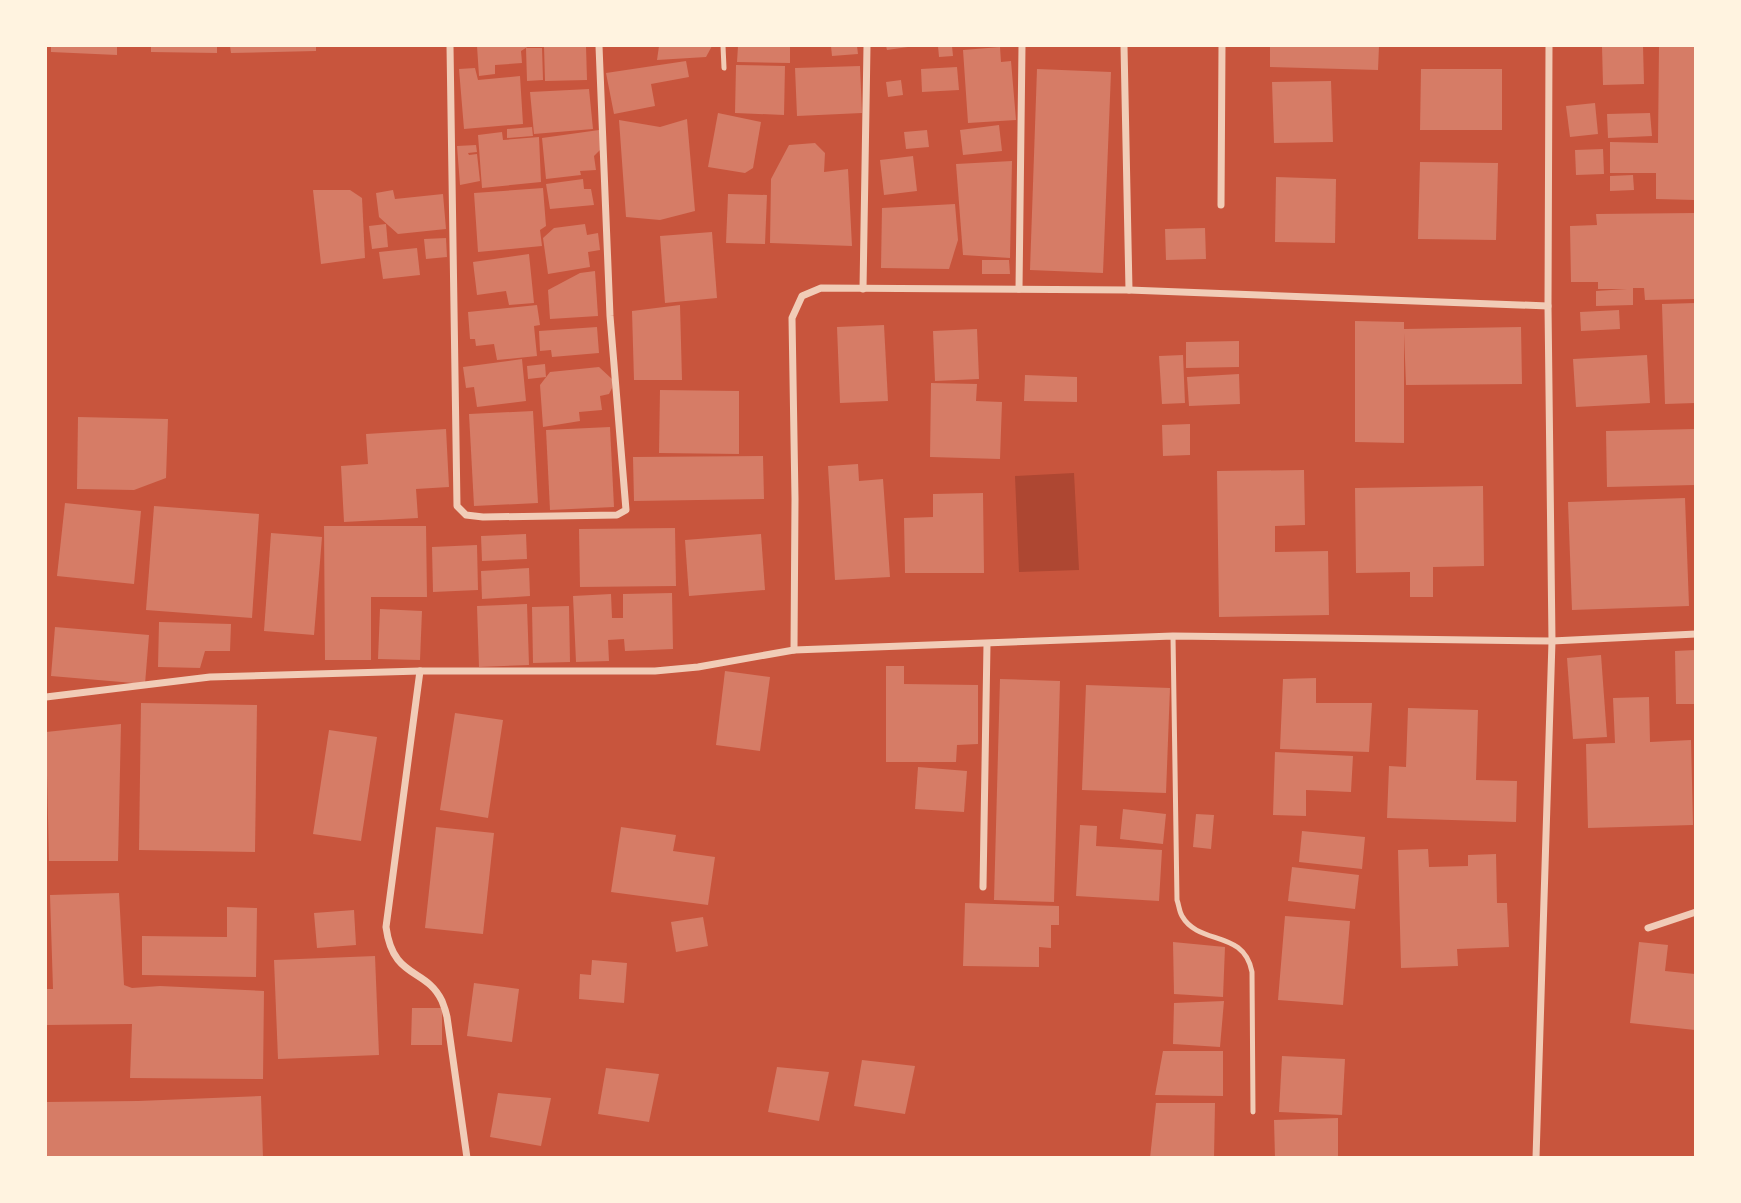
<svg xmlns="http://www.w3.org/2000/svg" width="1741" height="1203" viewBox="0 0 1741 1203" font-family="'Titillium Web',sans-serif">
	<rect width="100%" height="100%" fill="#c8553d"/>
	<polygon fill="#ae4732" points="1074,473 1079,570 1019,572 1015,476"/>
	<g fill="#d67c66">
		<polygon points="51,46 117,46 117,55 51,52"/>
		<polygon points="151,46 217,46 217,53 151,52"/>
		<polygon points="230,46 316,46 316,51 231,53"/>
		<polygon points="477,46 529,46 521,51 522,63 495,65 495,74 479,76"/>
		<polygon points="544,46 586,46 587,80 545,81"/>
		<polygon points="659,46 712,46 706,57 657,60"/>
		<polygon points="738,46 790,46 790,63 737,62"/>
		<polygon points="831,46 857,46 858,54 832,56"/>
		<polygon points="886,46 908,46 908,47 887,50"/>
		<polygon points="938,46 952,46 953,56 939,57"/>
		<polygon points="1270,46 1379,46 1378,70 1270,67"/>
		<polygon points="1602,46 1643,46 1644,84 1603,85"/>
		<polygon points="1659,46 1695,46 1695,200 1656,199 1656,173 1610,173 1610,142 1658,143"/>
		<polygon points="1000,47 1001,62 1011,61 1016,120 968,123 963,50"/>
		<polygon points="526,48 542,48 543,80 527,81"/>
		<polygon points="686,61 689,77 651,84 655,106 614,114 606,73"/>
		<polygon points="736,65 785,66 784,115 735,113"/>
		<polygon points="860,66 862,113 797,116 795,68"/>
		<polygon points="957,67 959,90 922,92 921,69"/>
		<polygon points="475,68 478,80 520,76 523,124 464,129 459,69"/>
		<polygon points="1037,69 1111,72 1103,273 1030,270"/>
		<polygon points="1421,69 1502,69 1502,130 1420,130"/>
		<polygon points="901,80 903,95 888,97 886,82"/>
		<polygon points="1331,81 1333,142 1274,143 1272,82"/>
		<polygon points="589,89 593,129 534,134 530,92"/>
		<polygon points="1595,103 1598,134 1570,137 1566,106"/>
		<polygon points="718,113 761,122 753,168 745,173 708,167"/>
		<polygon points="1650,113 1652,136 1608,138 1607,114"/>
		<polygon points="687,119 695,211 660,220 626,217 619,120 660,127"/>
		<polygon points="999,125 1002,151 963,155 960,130"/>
		<polygon points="532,127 533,136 507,138 507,129"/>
		<polygon points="599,130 602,148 594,156 596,170 580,171 581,175 546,179 542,138"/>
		<polygon points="927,130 929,147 906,149 904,132"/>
		<polygon points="502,132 503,140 539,137 541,182 482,188 478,135"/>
		<polygon points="815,143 825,153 824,172 848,169 852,246 770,243 771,179 789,145"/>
		<polygon points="476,145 477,152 468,153 469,155 477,154 480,181 460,185 457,146"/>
		<polygon points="1603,149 1604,174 1576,175 1575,150"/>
		<polygon points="913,156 917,191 884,195 880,160"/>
		<polygon points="1012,161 1010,258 963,255 956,164"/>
		<polygon points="1420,162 1498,163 1496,240 1418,239"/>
		<polygon points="1633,175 1634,190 1610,191 1610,176"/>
		<polygon points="1276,177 1336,179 1335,243 1275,242"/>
		<polygon points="583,179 584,189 591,189 594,205 550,209 546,184"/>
		<polygon points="543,188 546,226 540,230 542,246 478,252 474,193"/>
		<polygon points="313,190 350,190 362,198 365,258 321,264"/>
		<polygon points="393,190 395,199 443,194 446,229 398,234 379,217 376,193"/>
		<polygon points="728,194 767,195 765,244 726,243"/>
		<polygon points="955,204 958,240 949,269 881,268 882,208"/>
		<polygon points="1695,213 1695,299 1645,300 1644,288 1633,288 1633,305 1596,306 1596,291 1627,289 1598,289 1598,282 1571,282 1570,226 1597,225 1596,214"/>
		<polygon points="386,224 388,247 372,249 369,226"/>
		<polygon points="585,224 587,235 598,233 600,250 588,252 590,267 548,274 543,238 554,228"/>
		<polygon points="1205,228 1206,259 1166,260 1165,229"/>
		<polygon points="712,232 717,298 665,303 660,236"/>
		<polygon points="446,238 447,257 426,259 424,239"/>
		<polygon points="417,248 420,275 383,279 379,252"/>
		<polygon points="529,254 534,303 509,305 506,291 477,295 473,262"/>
		<polygon points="982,260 1009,260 1010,274 982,274"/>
		<polygon points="595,271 598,316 550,319 548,290 580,273"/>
		<polygon points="1695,303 1695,403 1665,404 1662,304"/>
		<polygon points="537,305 540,325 534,326 537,356 497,360 494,344 476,346 475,339 470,339 468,312"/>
		<polygon points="680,305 682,380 634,380 632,311"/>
		<polygon points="1619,310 1620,329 1581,331 1580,312"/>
		<polygon points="1355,321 1404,322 1404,329 1521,327 1522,384 1406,385 1404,333 1404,443 1355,442"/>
		<polygon points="884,325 888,401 840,403 837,327"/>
		<polygon points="597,327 599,353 552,357 551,350 540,351 539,331"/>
		<polygon points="977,329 979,379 935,381 933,331"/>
		<polygon points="1239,341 1239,367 1186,368 1186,342"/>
		<polygon points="1183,355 1185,403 1162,404 1159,356"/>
		<polygon points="1647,355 1650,403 1576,407 1573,359"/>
		<polygon points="522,359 526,401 477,407 474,387 466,388 463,367"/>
		<polygon points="545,364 546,377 528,379 527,366"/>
		<polygon points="599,367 612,379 612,388 609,394 600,396 602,410 579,412 580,421 543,427 540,385 550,372"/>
		<polygon points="1239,374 1240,404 1189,406 1187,377"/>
		<polygon points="1025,375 1077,377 1077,402 1024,401"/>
		<polygon points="931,383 977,384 976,401 1002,402 1000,459 930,457"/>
		<polygon points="660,390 739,391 739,454 659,453"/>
		<polygon points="533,411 538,503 474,506 469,414"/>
		<polygon points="78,417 168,419 166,478 134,490 77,489"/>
		<polygon points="1190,424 1190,455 1163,456 1162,425"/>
		<polygon points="610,427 614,507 550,510 546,430"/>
		<polygon points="446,429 449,487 416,489 418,518 344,522 341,466 368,464 366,434"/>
		<polygon points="1695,429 1695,485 1607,487 1606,431"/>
		<polygon points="763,456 764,499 634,501 633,457"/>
		<polygon points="858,464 859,481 883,479 890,577 835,580 828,466"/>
		<polygon points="1304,470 1305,525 1275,526 1275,552 1328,551 1329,615 1219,617 1217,471"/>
		<polygon points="1483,486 1484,566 1433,567 1433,597 1410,597 1410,572 1356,573 1355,488"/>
		<polygon points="983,493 984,573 905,573 904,518 933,517 933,494"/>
		<polygon points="1685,498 1689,606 1572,610 1568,502"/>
		<polygon points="65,503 141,511 134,584 57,576"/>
		<polygon points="154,506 259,514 252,618 146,610"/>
		<polygon points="324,526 426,526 427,597 371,597 371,660 325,660"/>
		<polygon points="675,528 676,586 580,587 579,529"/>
		<polygon points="271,533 322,537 314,635 264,631"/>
		<polygon points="526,534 527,559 482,561 481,536"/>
		<polygon points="761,534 765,590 689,596 685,540"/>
		<polygon points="477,545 478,590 433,592 432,547"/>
		<polygon points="529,568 530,596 482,599 481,571"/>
		<polygon points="672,593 673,649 625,651 624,639 608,640 609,661 576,662 573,596 611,594 612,618 623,618 623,594"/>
		<polygon points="527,604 529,665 479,667 477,606"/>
		<polygon points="569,606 570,662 533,663 532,607"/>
		<polygon points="380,609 422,611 420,660 378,659"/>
		<polygon points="159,622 231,624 230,651 205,651 200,668 158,667"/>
		<polygon points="55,627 149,635 145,684 51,676"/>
		<polygon points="1695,650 1695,704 1676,704 1675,651"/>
		<polygon points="1601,655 1607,737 1573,739 1567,658"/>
		<polygon points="886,666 904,666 904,684 978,685 978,744 957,745 956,762 886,762"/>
		<polygon points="725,671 770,677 760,751 716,745"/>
		<polygon points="1316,678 1316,703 1372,703 1369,752 1280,749 1283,679"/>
		<polygon points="1000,679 1060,681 1054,902 994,900"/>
		<polygon points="1086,685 1170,688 1166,793 1082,790"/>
		<polygon points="1649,697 1650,742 1691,740 1693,825 1588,828 1586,744 1615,743 1613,698"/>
		<polygon points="141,703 257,705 255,852 139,850"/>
		<polygon points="1408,708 1478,710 1476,780 1517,781 1516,822 1387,818 1389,766 1406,767"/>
		<polygon points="455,713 503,720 488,818 440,810"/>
		<polygon points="121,724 118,861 49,861 46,732"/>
		<polygon points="329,730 377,737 361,841 313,834"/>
		<polygon points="1275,752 1353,756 1351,792 1306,790 1306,816 1273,815"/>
		<polygon points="918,767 967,771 964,812 915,809"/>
		<polygon points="1123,809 1166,814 1163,844 1120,839"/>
		<polygon points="1196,814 1214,815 1211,849 1193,847"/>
		<polygon points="1080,825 1097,826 1096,846 1162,850 1159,901 1076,896"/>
		<polygon points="436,827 494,833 483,934 425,928"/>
		<polygon points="621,827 676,835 673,851 715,857 708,905 611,892"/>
		<polygon points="1302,831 1365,837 1362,869 1299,862"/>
		<polygon points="1428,849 1429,867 1468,866 1468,855 1496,854 1497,903 1507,903 1509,947 1457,949 1458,966 1401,968 1398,850"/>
		<polygon points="1292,867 1359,875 1355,909 1288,901"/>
		<polygon points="119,893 124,985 132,988 160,986 264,991 263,1079 130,1078 132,1024 46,1025 46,989 53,989 50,895"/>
		<polygon points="965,903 1059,906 1059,925 1051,925 1051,948 1039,947 1039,967 963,966"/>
		<polygon points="227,907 257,908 256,977 142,975 142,936 227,937"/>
		<polygon points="354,910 356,945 317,948 314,913"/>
		<polygon points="1285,916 1350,921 1343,1005 1278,1000"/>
		<polygon points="703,917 708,946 676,952 671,922"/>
		<polygon points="1173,942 1225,947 1223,997 1174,994"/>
		<polygon points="1639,942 1668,945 1665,971 1695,974 1695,1030 1630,1023"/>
		<polygon points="375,956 379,1055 278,1059 274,960"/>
		<polygon points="592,960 627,963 624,1003 579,999 580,974 591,975"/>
		<polygon points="474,983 519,989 512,1042 467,1036"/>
		<polygon points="1224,1001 1220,1047 1173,1044 1174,1003"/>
		<polygon points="412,1008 442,1008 442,1045 411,1045"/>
		<polygon points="1163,1051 1223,1051 1223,1096 1155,1095"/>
		<polygon points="1282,1056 1345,1059 1342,1115 1279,1112"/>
		<polygon points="862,1060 915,1066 905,1114 854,1106"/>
		<polygon points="777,1067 829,1072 819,1121 768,1112"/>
		<polygon points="606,1068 659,1074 649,1122 598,1114"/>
		<polygon points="498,1093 551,1098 541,1146 490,1137"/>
		<polygon points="261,1096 263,1158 46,1158 46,1102 138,1101"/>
		<polygon points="1156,1103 1215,1103 1214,1158 1150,1158"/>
		<polygon points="1338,1118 1338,1158 1275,1158 1274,1120"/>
	</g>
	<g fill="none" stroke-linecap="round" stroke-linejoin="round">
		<g stroke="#f1ccb7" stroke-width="5">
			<polyline points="723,46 724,68"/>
			<path d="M1173,636L1177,900C1179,905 1179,911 1182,916C1199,946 1244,929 1252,972L1253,1112"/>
		</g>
		<g stroke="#f1ccb7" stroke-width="7">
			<polyline points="450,46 457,506 466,515 483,517 617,515 626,510 610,316 599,46"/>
			<polyline points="1124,46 1129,290"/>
			<polyline points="1221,205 1222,46"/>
			<polyline points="863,289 867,46"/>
			<polyline points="1019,289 1022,46"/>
			<polyline points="794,650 795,499 792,318 802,296 821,288 1129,290 1548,306"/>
			<path d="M420,671L386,927C393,980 426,967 442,1001C444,1006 446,1012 447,1017L467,1158"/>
			<polyline points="46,697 210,677 420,671 655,671 698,667 794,650 1173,636 1552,641 1696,634"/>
			<polyline points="983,887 987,644"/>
			<polyline points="1648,928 1696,912"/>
			<polyline points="1536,1158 1552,641 1548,306 1549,46"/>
		</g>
	</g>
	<rect width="1741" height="1203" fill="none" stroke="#fff3e0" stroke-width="94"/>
</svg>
